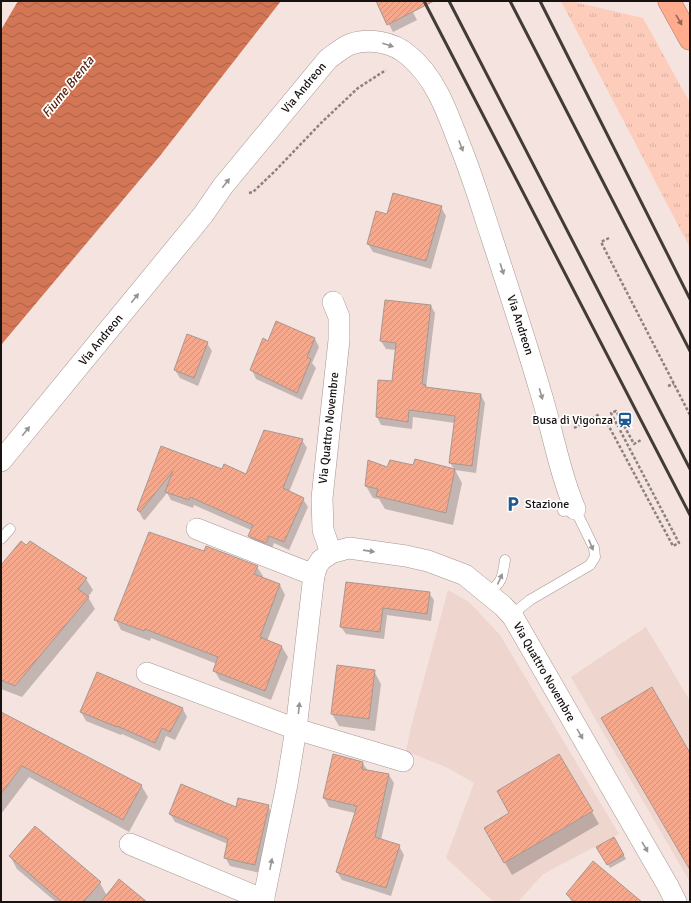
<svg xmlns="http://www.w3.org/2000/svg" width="691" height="903" viewBox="0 0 691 903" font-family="Signika,sans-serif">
	<defs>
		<pattern id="grass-tufts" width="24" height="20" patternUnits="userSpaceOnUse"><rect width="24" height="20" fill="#feccbb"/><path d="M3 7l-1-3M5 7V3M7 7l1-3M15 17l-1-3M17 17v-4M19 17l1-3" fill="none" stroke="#d9aea0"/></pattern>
		<pattern id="water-waves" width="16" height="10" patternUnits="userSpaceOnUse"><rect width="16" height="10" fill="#d37655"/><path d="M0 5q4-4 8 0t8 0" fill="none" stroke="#aa6045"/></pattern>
		<pattern id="building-hatch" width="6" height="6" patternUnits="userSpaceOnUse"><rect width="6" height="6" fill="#f6a88d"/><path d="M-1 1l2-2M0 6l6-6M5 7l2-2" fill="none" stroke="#d29079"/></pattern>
	</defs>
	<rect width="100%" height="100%" fill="#f4e3de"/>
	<g fill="#eed5cd">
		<polygon points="448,590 469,602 500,635 619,834 543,874 518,902 494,902 446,858 474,783 446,767 406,751 411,727"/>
		<polygon points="646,627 690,701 690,882 571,677"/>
	</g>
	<polygon fill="url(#grass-tufts)" points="561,1 570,1 643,18 690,103 690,248"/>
	<polygon fill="url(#water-waves)" points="18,1 281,1 159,157 1,345 1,30"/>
	<g fill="#0003">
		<polygon points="377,1 407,1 417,20 393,32"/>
		<polygon points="441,207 446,216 431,269 373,252 368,244 388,215"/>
		<polygon points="431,306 435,313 426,388 481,395 485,403 476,473 455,470 462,483 453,525 385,509 379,499 373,498 366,486 414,466 455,470 450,463 455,423 413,417 412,429 381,425 377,417 379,381 392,382 396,350 386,349 381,341"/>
		<polygon points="315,339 319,347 312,363 316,368 302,400 256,379 252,370"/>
		<polygon points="207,343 212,351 198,386 180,378 175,370"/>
		<polygon points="302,440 307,448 289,492 303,499 308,507 289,550 274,543 271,551 254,544 249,536 251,530 194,505 193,508 171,500 167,493 145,520 143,519 138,510 162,447 223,470 247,475"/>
		<polygon points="204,553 257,567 263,576 262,578 280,585 285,595 267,641 282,647 288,657 271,700 220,680 214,670 217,664 151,638 150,641 121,630 116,620"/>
		<polygon points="1,567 86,579 93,590 88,597 95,609 22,697 1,689"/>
		<polygon points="347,583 429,593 434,600 431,621 387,615 384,639 346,634 341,627"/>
		<polygon points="374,671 381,684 375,731 339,726 332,714"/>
		<polygon points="183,709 187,717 175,740 166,736 160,751 122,734 121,735 86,721 81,712"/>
		<polygon points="1,713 141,785 148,797 129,832 29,777 1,814"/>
		<polygon points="334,755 362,762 368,771 389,775 394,783 381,840 399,846 404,855 391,896 342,880 337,872 355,813 329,807 324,798"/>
		<polygon points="559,755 599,824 512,875 485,828 511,813"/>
		<polygon points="268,806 273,815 260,873 230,866 225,857 228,844 175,822 170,814 236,808"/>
		<polygon points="613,838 626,859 610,868 598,847"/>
		<polygon points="10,856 100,883 107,896 141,902 56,902 17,869"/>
		<polygon points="567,894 637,902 572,902"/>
	</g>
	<g fill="url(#building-hatch)" stroke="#a79892">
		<polygon points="376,1 434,1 387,25"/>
		<polygon points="393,193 442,206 426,261 367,244 376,211 387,214"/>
		<polygon points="385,300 431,305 422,384 426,385 425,387 481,394 472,466 449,463 455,416 409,410 408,422 376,417 378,380 392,381 396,343 380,341"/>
		<polygon points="276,321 315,338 307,357 311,359 297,393 250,370 263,338 268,341"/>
		<polygon points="187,334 208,342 194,378 174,370"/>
		<polygon points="264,430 303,439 283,488 304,498 284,542 269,536 266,543 248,536 253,525 190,497 189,500 165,492 173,471 140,512 137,510 161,446 222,469 224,464 246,474"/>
		<polygon points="415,459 455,469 446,513 376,496 378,489 365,486 368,460 387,467 390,460 413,465"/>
		<polygon points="149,532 204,551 206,546 258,566 254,574 280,584 260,637 282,646 265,691 213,671 218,657 145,629 144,631 114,620"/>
		<polygon points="21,541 26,545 30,541 87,578 78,589 89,597 15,686 1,680 1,565"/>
		<polygon points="346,582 430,592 427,614 383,608 380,632 340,627"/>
		<polygon points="337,665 375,670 369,719 331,714"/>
		<polygon points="97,672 183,708 170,732 162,728 155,743 117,726 117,727 80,712"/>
		<polygon points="652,687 690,753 690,870 601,718"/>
		<polygon points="1,712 142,785 123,820 22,766 1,794"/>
		<polygon points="333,754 363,762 362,769 389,774 375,837 400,845 386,888 336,872 357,806 323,798"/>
		<polygon points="559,754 593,811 504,863 484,828 509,813 497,791"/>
		<polygon points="181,784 236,807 238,798 269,805 255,865 224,858 228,839 169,814"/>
		<polygon points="35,826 101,882 83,902 62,902 9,856"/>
		<polygon points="614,837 624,855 607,865 596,847"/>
		<polygon points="593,861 642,902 575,902 566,894"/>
		<polygon points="119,879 147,902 101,902"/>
	</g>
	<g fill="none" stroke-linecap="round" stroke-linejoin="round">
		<defs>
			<g id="lane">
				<polyline points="1,539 10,529"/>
				<path d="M488,593C503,581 502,578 505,560"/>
				<polyline points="513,617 520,608 530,600 590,565 595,557 594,548 575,509 563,511"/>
			</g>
			<g id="street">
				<path d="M1,461L203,215L223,186L328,59C335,54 343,47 351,44C369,38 393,42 408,55C435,77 447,111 459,143C469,167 477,192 485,217C504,275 523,332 540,390C549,419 555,449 564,478C567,488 571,499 575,509"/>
				<polyline points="197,529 314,575"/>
				<polyline points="331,553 323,530 322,498 339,340 339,317 333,302"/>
				<polyline points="147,673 296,729 403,761"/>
				<polyline points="130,844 264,900"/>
				<polyline points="263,902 287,784 296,729 314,575 317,566 321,560 331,553 349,548 406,556 428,561 465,575 503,606 513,617 668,886 676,902"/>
			</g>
			<polyline id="highway" points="669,1 690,39"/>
		</defs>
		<use href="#lane" stroke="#a79792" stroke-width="11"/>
		<use href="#street" stroke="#a79792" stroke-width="22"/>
		<use href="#highway" stroke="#ae7662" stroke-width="23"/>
		<g stroke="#8d817e" stroke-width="2.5" stroke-dasharray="3 2" stroke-linecap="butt">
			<polyline points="249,193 253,192 275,171 321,123 358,88 386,70"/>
			<polyline points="609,238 601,242 690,415"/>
			<polyline points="668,386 674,384"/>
			<polyline points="605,419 673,546 679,543 611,413 616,411 634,444 641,440"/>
			<polyline points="574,428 600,414"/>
		</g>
		<use href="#lane" stroke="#fff" stroke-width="10"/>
		<use href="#street" stroke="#fff" stroke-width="21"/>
		<use href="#highway" stroke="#feab8e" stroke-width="22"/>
		<g stroke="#423b38" stroke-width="3">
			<polyline points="424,1 690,515"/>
			<polyline points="449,1 690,469"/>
			<polyline points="510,1 690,351"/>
			<polyline points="540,1 690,299"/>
		</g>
	</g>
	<defs><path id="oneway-solid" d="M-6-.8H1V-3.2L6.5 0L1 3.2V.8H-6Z"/></defs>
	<use fill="#966756" href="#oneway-solid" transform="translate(679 20) rotate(60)"/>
	<g fill="#979594">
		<use href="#oneway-solid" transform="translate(388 45) rotate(18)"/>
		<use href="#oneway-solid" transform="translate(461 146) rotate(69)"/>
		<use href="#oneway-solid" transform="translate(226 183) rotate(-52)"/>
		<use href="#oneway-solid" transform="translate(502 269) rotate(72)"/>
		<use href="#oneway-solid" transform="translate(135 298) rotate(-51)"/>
		<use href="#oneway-solid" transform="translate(541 394) rotate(74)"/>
		<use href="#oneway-solid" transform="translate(26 431) rotate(-51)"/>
		<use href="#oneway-solid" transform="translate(591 545) rotate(67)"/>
		<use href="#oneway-solid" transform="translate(369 551) rotate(8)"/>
		<use href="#oneway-solid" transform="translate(500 579) rotate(-66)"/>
		<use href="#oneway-solid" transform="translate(299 708) rotate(-84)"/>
		<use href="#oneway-solid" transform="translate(580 734) rotate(60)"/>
		<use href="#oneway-solid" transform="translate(645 847) rotate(60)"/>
		<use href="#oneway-solid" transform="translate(271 864) rotate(-79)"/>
	</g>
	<defs>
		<symbol id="station-bare" viewBox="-9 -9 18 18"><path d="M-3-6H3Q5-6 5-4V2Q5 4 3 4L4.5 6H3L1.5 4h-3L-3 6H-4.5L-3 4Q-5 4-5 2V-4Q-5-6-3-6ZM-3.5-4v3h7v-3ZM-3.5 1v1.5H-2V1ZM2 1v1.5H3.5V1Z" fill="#1e5990" stroke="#fff" stroke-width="2.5" paint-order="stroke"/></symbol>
		<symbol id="parking-bare" viewBox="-9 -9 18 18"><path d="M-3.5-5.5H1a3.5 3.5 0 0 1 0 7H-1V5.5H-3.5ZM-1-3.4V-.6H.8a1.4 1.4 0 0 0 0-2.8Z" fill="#1e5990" stroke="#fff" stroke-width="2.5" paint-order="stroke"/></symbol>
	</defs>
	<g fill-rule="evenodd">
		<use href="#station-bare" x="614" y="409" width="22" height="22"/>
		<use href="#parking-bare" x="502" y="493" width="22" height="22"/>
	</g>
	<g text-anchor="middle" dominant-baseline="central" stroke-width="3.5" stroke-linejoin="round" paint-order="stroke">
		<g font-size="12" fill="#181311" stroke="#fff">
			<text transform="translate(304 88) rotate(-50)">Via Andreon</text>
			<text transform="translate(520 325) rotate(72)">Via Andreon</text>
			<text transform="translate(101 340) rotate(-51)">Via Andreon</text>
			<text transform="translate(329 428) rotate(-84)">Via Quattro Novembre</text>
			<text transform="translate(544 672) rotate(60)">Via Quattro Novembre</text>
		</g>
		<g font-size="12" fill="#181311" stroke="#fff" text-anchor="end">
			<text x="613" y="420">Busa di Vigonza</text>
			<text x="525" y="504" text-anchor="start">Stazione</text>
		</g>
		<g font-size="13" font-style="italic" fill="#5a1f07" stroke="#fff">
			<text transform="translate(68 87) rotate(-51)">Fiume Brenta</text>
		</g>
	</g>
	<rect width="691" height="903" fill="none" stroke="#181311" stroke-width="4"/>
</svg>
